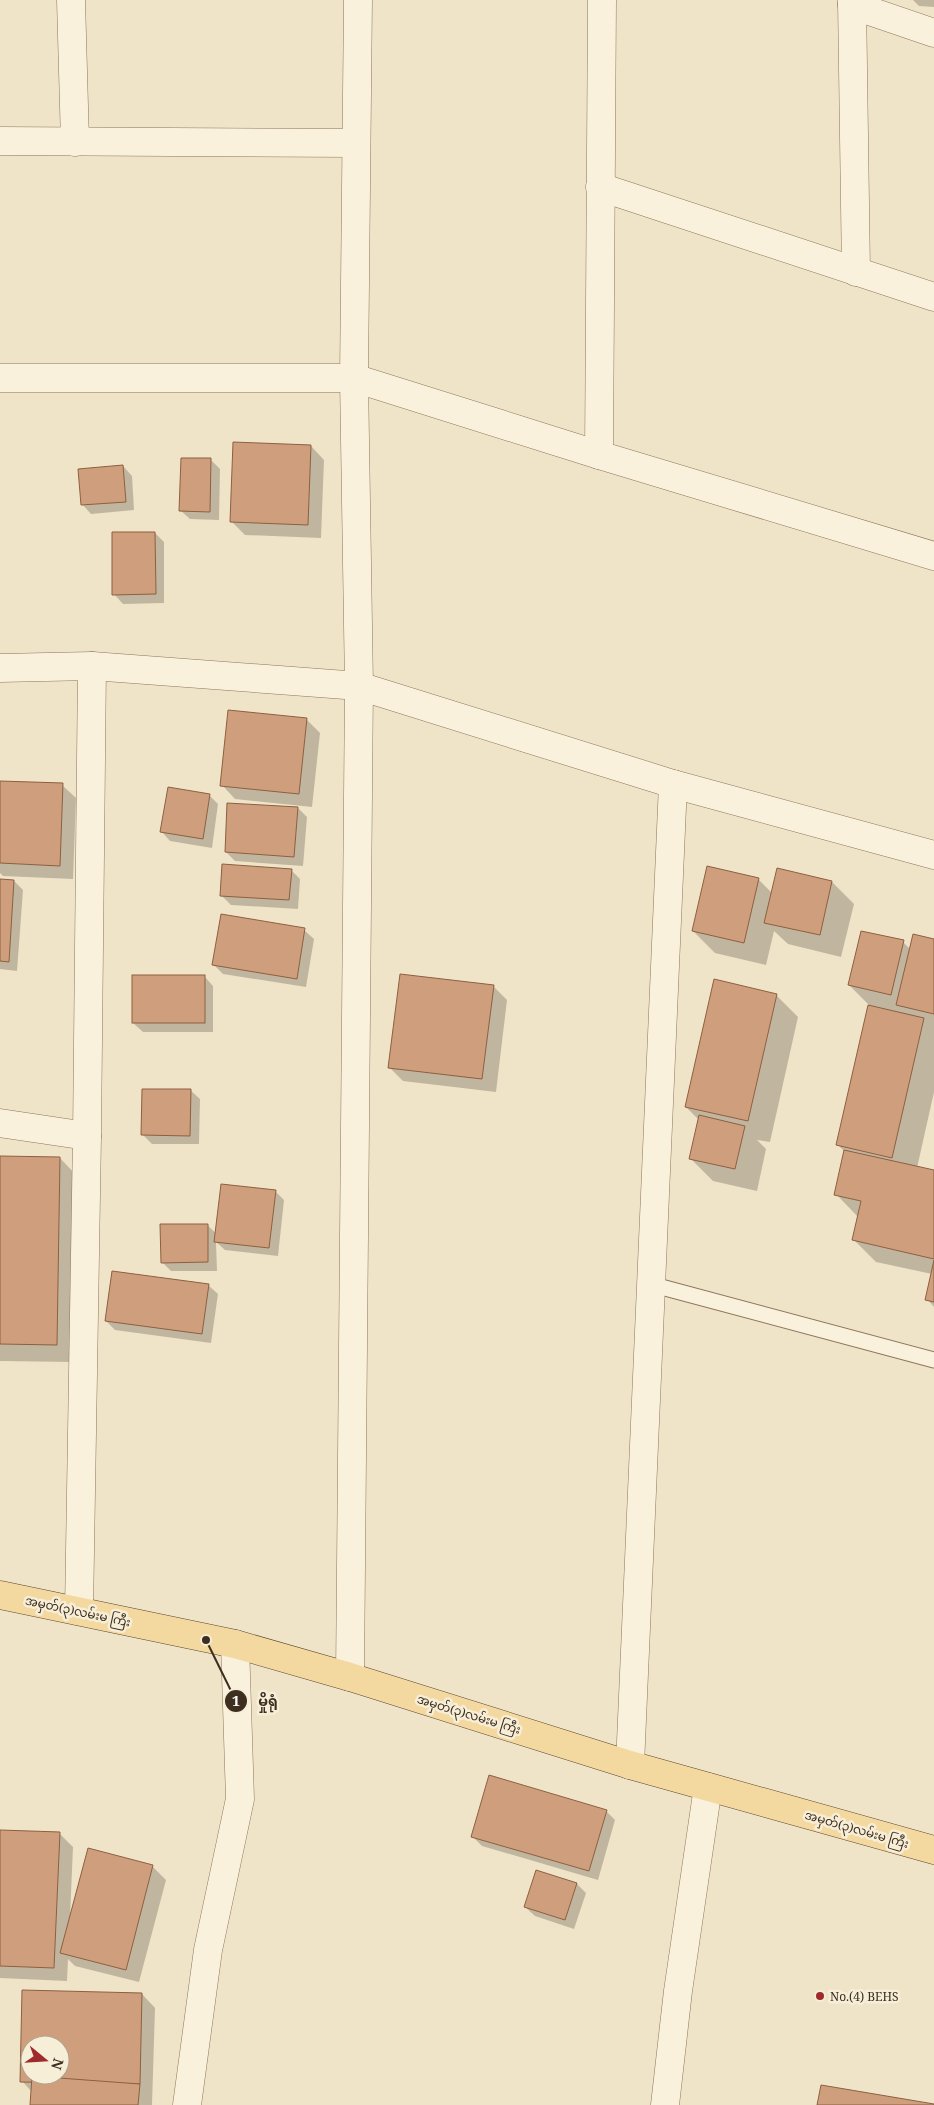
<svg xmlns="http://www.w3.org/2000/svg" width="934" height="2105" viewBox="0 0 934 2105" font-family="'Noto Serif','Noto Sans Myanmar',serif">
	<rect width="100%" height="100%" fill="#f0e4c8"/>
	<g fill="#0003" fill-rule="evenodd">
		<polygon points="913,0 934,0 934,7 919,6"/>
		<polygon points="311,446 324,460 321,538 245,535 231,521"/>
		<polygon points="211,460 220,469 219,520 190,519 180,510"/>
		<polygon points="123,466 132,476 134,510 91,514 82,504"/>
		<polygon points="155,533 164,542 164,603 123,604 114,594"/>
		<polygon points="306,719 320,733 312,807 235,799 222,785"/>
		<polygon points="0,782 62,785 76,798 73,879 3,876 0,873"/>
		<polygon points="209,795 218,804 212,848 170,841 161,831"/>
		<polygon points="298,808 307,817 303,866 235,861 226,852"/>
		<polygon points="291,870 300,879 298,909 231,905 222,896"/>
		<polygon points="0,880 14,881 23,890 17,971 0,969"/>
		<polygon points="759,880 772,893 832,882 854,904 841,957 788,944 774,931 766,965 715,953 693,931"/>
		<polygon points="304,930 314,939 306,987 223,974 214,965"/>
		<polygon points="934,940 934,1092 917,1168 934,1172 934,1307 927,1299 932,1274 876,1262 853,1239 858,1217 836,1194 845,1152 837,1144 869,1005 849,985 903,942 910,949"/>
		<polygon points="204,976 213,986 213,1032 143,1032 133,1023"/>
		<polygon points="493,986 507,1000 496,1092 403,1081 390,1068"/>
		<polygon points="776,995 798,1017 770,1142 757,1140 766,1149 757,1191 713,1181 691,1159 699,1120 686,1107"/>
		<polygon points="190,1090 200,1099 199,1144 152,1144 143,1135"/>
		<polygon points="0,1158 60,1158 77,1176 74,1362 0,1361"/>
		<polygon points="275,1191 284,1200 278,1256 225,1250 216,1242 217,1271 171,1271 162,1262 207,1225 217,1234"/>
		<polygon points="208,1285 218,1294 211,1343 115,1330 106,1321"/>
		<polygon points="606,1811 615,1820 598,1880 482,1846 472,1836"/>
		<polygon points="0,1831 59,1833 73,1847 70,1918 153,1867 166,1880 139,1982 75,1966 68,1959 67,1981 0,1978"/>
		<polygon points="537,1872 577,1884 586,1893 574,1929 535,1916 525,1907"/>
		<path d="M24,1992L142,1994L155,2008L152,2105H31L32,2092L22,2081ZM30,2045H60V2075H30Z"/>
	</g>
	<g fill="#cf9f7d" stroke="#8d5f41" fill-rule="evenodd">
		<polygon points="233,442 311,445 308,525 230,522"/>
		<polygon points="181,458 211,458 210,512 179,511"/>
		<polygon points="123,465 126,502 81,505 78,469"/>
		<polygon points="112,532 155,532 156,594 112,595"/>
		<polygon points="228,710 307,718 299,794 220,786"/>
		<polygon points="0,781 63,783 60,866 0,863"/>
		<polygon points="168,787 210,794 203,839 160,832"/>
		<polygon points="227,803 298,807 294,857 225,852"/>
		<polygon points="222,864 292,869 289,900 220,896"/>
		<polygon points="707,866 759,878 744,943 692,931"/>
		<polygon points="777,868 832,881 820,935 764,923"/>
		<polygon points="0,879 14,880 9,962 0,961"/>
		<polygon points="221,914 305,928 297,979 212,965"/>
		<polygon points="861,931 904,940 891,995 848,985"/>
		<polygon points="913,934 934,939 934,1014 896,1005"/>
		<polygon points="400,974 494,985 482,1079 388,1068"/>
		<rect x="132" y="975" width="73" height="48"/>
		<polygon points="714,979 777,994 748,1121 685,1107"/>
		<polygon points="868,1005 924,1018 892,1158 836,1145"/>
		<polygon points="142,1089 191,1089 190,1136 141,1135"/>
		<polygon points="699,1115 745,1126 735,1169 689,1159"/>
		<polygon points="844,1150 934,1170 934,1259 852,1240 861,1201 834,1195"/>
		<polygon points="0,1156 60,1157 57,1345 0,1344"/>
		<polygon points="221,1184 276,1190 269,1248 214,1242"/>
		<polygon points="160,1224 208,1224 208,1262 161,1263"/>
		<polygon points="934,1260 934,1302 925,1300"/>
		<polygon points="112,1271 209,1284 202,1334 105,1321"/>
		<polygon points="489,1775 607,1810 589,1871 471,1837"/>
		<polygon points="0,1830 60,1832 54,1968 0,1966"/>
		<polygon points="88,1848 153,1865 126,1970 60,1953"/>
		<polygon points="536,1870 577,1883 565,1920 524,1907"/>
		<path d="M22,1990L142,1993L140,2084L20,2082ZM30,2045H60V2075H30Z"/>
		<polygon points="32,2076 140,2084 138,2105 30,2105"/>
		<polygon points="821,2085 934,2104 934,2105 817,2105"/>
	</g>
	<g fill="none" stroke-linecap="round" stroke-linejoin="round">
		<defs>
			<polyline id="lane" points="650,1284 934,1360"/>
			<g id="street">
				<polyline points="71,0 75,142"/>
				<polyline points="852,0 856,272"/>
				<polyline points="852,5 934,33"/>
				<polyline points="0,141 356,143"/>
				<polyline points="600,187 934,297"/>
				<polyline points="0,378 354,378 599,455 934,556"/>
				<polyline points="599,455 602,0"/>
				<polyline points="0,668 92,666 359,686 673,784 934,855"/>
				<polyline points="0,1123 87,1136"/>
				<polyline points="79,1611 87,1136 92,666"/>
				<polyline points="350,1677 359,686 354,378 358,0"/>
				<polyline points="630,1765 673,784"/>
				<polyline points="187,2105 208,1950 240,1799 235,1644"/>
				<polyline points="665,2105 678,1991 708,1787"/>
			</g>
			<polyline id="primary" points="0,1595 235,1644 350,1677 630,1765 934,1850"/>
		</defs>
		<use href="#lane" stroke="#8d765c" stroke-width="17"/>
		<use href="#street" stroke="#8d765c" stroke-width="29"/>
		<use href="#primary" stroke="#5b4430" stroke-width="29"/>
		<use href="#lane" stroke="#faf1dc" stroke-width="15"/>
		<use href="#street" stroke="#faf1dc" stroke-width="28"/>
		<use href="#primary" stroke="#f3d9a0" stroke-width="28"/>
	</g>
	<circle fill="#9e2a2b" stroke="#f7eed8" stroke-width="2" cx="820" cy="1996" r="5"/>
	<g text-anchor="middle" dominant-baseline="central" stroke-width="5" stroke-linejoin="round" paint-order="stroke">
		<g font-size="12" fill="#3d2e20" stroke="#f7eed8">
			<text transform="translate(78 1611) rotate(12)">အမှတ်(၃)လမ်းမ ကြီး</text>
			<text transform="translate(469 1714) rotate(17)">အမှတ်(၃)လမ်းမ ကြီး</text>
			<text transform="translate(857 1829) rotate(16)">အမှတ်(၃)လမ်းမ ကြီး</text>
		</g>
		<g font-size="12" fill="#3d2e20" stroke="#f7eed8" text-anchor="start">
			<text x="830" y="1996">No.(4) BEHS</text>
		</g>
	</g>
	<path fill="none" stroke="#3d2e20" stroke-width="2" d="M206 1640L236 1701"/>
	<g fill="#3d2e20" stroke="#f7eed8" stroke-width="2">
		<circle cx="206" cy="1640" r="5"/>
		<circle cx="236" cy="1701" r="12"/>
	</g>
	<g font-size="15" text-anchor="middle" font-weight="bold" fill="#fff">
		<text x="236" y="1706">1</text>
	</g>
	<g font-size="14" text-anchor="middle" font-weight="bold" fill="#3d2e20" stroke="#f7eed8" stroke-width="5" stroke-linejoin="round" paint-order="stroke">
		<text x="268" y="1706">မှိုရုံ</text>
	</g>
	<g transform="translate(45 2060) rotate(108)"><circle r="24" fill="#f7eed8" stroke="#ada18e"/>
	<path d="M0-4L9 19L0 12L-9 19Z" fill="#9e2a2b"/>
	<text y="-8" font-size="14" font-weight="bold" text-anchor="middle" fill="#3d2e20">N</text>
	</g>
</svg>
